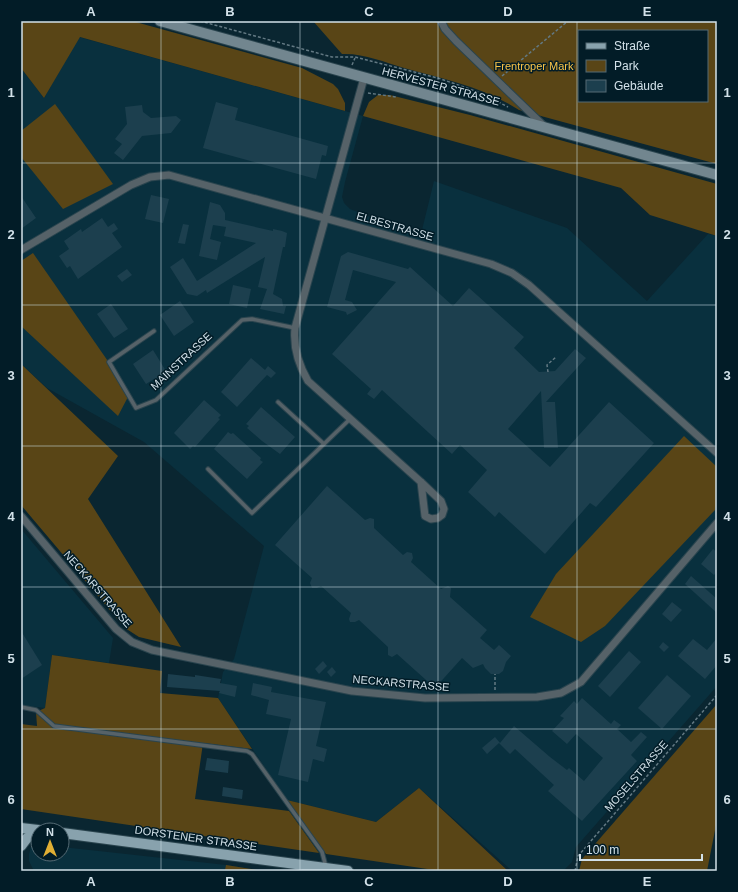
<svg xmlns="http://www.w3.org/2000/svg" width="738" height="892" viewBox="0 0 738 892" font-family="Helvetica,sans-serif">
	<rect width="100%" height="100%" fill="#0a2631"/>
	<g fill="#09303e">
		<polygon points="79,37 363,116 345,182 342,197 344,203 350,209 388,224 421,234 434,181 567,228 647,301 708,234 717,236 717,686 576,847 572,862 565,869 561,871 517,871 510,869 419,788 376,822 287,800 218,698 223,672 234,659 264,546 144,442 47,388 21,364 21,68 44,98"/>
		<polygon points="21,529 113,638 109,663 52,655 45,708 21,705"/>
		<polygon points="36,844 38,844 38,854 62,854 62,847 226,865 264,871 34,871 29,861 29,854 31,847"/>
	</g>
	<g fill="#594516" fill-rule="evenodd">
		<polygon points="21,21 132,21 302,68 333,84 338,89 345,103 345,111 80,37 44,98 21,68"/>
		<path d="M313,21H717V164L519,110C483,87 444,79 404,68C384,62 363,53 342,54ZM579,31H707V101H579Z"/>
		<polygon points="378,95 390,95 470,115 717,184 717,236 650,215 621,188 363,116 369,102"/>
		<polygon points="55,104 113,184 63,209 21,157 21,131"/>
		<polygon points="33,253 130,393 118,416 21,326 21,261"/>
		<polygon points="21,364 118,456 88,499 181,647 139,637 125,628 21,505"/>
		<polygon points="684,436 717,467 717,502 715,510 605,626 581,642 530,617 556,574"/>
		<polygon points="52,655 162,671 160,693 218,698 252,749 203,743 195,799 289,811 319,853 21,809 21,724 37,726 36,712 45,708"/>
		<polygon points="717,704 717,820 707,871 579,871 582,859"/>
		<polygon points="419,788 508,871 441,871 326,854 287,800 376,822"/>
		<polygon points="226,865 264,871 228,871 225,870"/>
	</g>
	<g fill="#1c3f4e">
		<polygon points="216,102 238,108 235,120 328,146 326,156 322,155 316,179 203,148"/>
		<polygon points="142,105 143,112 151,118 176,116 181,120 171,133 142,136 123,160 114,153 122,144 115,139 127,124 125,107"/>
		<polygon points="151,195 169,199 163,223 145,219"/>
		<polygon points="21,196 36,218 21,229"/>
		<polygon points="210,202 220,205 225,213 225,220 273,231 273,229 282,231 287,233 285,247 283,247 273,294 282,299 283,306 286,306 284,314 260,309 267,289 258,287 265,257 207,293 206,290 197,296 187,294 170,267 183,258 197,281 256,243 224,236 226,227 213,225 210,239 221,242 217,260 199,256"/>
		<polygon points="102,218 108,227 114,223 118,229 112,233 122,247 78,279 70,266 67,268 59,256 69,249 64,241 81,229 82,232"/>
		<polygon points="183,224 189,225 185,244 178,243"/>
		<polygon points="348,252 408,269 410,267 453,306 469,288 524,337 514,348 539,372 555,371 575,349 586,358 546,402 555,402 558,448 544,448 541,391 508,429 550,467 609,402 654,443 596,507 590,503 545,554 499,512 495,517 468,492 487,470 460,445 452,454 382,390 374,399 367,394 371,389 332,354 396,282 353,270 345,300 352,302 357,310 347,315 346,312 327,307 341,256"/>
		<polygon points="127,269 132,275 122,282 117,276"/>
		<polygon points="233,285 251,289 247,308 229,304"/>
		<polygon points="180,301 194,322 174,336 160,315"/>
		<polygon points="111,304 128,329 114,338 97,314"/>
		<polygon points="153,350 166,371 159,376 158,380 154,379 146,384 133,364"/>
		<polygon points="251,358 265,370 268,366 276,373 271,378 267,375 237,407 221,392"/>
		<polygon points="204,400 221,415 218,418 220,419 195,447 193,446 190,449 174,433"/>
		<polygon points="261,407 295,437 280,454 262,441 247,428 249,426 246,424"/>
		<polygon points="228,432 231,434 233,433 243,442 261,458 260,460 263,462 247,479 214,449"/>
		<polygon points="327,486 365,520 370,518 374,519 374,528 403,555 407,552 412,553 413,558 411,562 441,589 448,586 451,588 450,597 487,630 480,638 494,650 499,645 511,656 506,662 503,671 499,674 491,674 485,668 483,664 473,668 462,658 435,688 397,654 392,657 388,655 388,647 359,620 355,622 350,622 349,619 351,613 321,586 317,588 312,588 310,583 312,578 275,545"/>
		<polygon points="713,549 717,552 717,572 714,575 701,564"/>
		<polygon points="691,576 717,599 717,613 685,584"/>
		<polygon points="672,602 682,610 671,622 662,614"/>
		<polygon points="21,631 42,665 21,679"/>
		<polygon points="717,638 717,665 705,679 678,656 693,639 707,650"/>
		<polygon points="663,642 669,647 664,652 659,647"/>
		<polygon points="629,651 641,662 610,697 598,686"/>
		<polygon points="323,661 327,666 319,674 315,669"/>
		<polygon points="332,667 336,672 331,677 327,672"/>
		<polygon points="168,674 195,677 195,675 221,679 220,683 237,686 235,697 219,693 220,691 167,687"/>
		<polygon points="667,675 691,696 662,729 638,708"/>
		<polygon points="253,683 272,687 271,692 326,702 316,746 327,749 324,762 313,759 308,782 278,775 291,719 266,714 269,700 251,695"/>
		<polygon points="582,698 611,724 614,720 621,725 617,729 631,742 641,732 647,737 631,755 637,761 582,821 548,791 554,785 515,749 510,754 499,743 487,754 482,748 495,737 500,743 514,726 550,757 567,770 569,768 584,781 603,758 576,734 567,744 552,731 564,718 560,716 574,701 577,704"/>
		<polygon points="207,758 229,761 228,773 205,770"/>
		<polygon points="223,787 243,790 242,799 222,796"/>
	</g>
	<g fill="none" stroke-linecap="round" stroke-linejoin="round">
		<defs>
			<g id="service">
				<polyline points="154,331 109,362 136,408 156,400 242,320 252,319 295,328"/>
				<polyline points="278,402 324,444"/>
				<polyline points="208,469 252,513 350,419"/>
				<polyline points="21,707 36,710 54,726 247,751 252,754 322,852 326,867"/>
			</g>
			<g id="minor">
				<polyline points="441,21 445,29 456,41 545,127"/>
				<path d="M364,78L295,328C293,348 298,364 308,381L421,482L441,501L444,509L442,515L438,518L431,519L425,516L421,482"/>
				<polyline points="21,250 131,185 150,177 169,175 491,264 512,273 529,285 717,453"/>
				<polyline points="21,516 116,629 132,642 152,650 352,691 425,698 537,697 561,693 581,682 717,523"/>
			</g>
			<polyline id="secondary" points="160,21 717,175"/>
			<g id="primary">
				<polyline points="21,828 38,830"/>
				<polyline points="62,833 348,871"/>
				<polyline points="21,846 27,838 38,833"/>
			</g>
		</defs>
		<use href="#service" stroke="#2a444e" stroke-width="5.5"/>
		<use href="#minor" stroke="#2a444e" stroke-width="9"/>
		<use href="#secondary" stroke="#2a444e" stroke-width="12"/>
		<use href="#primary" stroke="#2a444e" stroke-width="12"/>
		<g stroke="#637983" stroke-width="1.5" stroke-dasharray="3 2" stroke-linecap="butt">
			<polyline points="200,21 332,57 355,57 438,78 481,93 508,107"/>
			<polyline points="352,65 355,58"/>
			<polyline points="502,76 568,21"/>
			<polyline points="412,81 415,73"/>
			<polyline points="368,93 396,97"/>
			<polyline points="548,372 547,365 556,357"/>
			<polyline points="495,690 495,674"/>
			<polyline points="575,871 578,856 717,695"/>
		</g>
		<use href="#service" stroke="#566268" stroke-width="3.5"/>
		<use href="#minor" stroke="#566268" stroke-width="7"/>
		<use href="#secondary" stroke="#72868f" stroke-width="10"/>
		<use href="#primary" stroke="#88a2ad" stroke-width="10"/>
	</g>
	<path fill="none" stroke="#d2e1e9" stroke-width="1" stroke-opacity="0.55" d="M161,21V871M300,21V871M438,21V871M577,21V871M21,163H717M21,305H717M21,446H717M21,587H717M21,729H717"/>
	<g text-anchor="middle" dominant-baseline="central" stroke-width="3" stroke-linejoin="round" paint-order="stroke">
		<g font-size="11" fill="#fac448" stroke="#021c27">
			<text x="534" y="66">Frentroper Mark</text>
		</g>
		<g font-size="11" fill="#d2e1e9" stroke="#021c27">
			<text transform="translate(441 86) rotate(15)">HERVESTER STRASSE</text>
			<text transform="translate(395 226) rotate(16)">ELBESTRASSE</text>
			<text transform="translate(181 361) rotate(-43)">MAINSTRASSE</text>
			<text transform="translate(98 589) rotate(49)">NECKARSTRASSE</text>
			<text transform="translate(401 683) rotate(5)">NECKARSTRASSE</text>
			<text transform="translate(636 776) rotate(-49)">MOSELSTRASSE</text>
			<text transform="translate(196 838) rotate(8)">DORSTENER STRASSE</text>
		</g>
	</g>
	<rect width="738" height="892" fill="none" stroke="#021c27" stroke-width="44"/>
	<rect x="578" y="30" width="130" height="72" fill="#021c27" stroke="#556b75"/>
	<rect x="586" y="43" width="20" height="6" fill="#88a2ad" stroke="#556b75"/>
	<text x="614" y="50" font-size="12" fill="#d2e1e9">Straße</text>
	<rect x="586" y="60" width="20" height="12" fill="#594516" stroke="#556b75"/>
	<text x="614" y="70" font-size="12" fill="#d2e1e9">Park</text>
	<rect x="586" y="80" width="20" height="12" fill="#1c3f4e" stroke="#556b75"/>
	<text x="614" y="90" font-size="12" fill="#d2e1e9">Gebäude</text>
	<g transform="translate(50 842)"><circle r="19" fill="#021c27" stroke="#556b75"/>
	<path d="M0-3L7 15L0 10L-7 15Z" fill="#e1af34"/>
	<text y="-6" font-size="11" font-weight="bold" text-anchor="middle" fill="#d2e1e9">N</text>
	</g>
	<path d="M580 854v6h122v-6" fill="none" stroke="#d2e1e9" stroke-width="2"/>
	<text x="586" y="854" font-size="12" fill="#d2e1e9" stroke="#021c27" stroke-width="3" paint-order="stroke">100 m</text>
	<rect x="22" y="22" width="694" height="848" fill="none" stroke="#d2e1e9" stroke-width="1.5"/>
	<g font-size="13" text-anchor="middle" font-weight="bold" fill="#d2e1e9">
		<text x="91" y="16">A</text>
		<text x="230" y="16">B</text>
		<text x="369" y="16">C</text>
		<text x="508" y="16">D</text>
		<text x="647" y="16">E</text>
		<text x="11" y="97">1</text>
		<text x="727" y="97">1</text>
		<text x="11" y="239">2</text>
		<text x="727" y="239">2</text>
		<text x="11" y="380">3</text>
		<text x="727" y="380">3</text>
		<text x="11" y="521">4</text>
		<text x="727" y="521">4</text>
		<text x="11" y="663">5</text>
		<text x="727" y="663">5</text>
		<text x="11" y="804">6</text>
		<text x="727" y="804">6</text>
		<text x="91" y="886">A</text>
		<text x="230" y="886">B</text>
		<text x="369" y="886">C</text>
		<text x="508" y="886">D</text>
		<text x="647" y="886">E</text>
	</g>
</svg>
